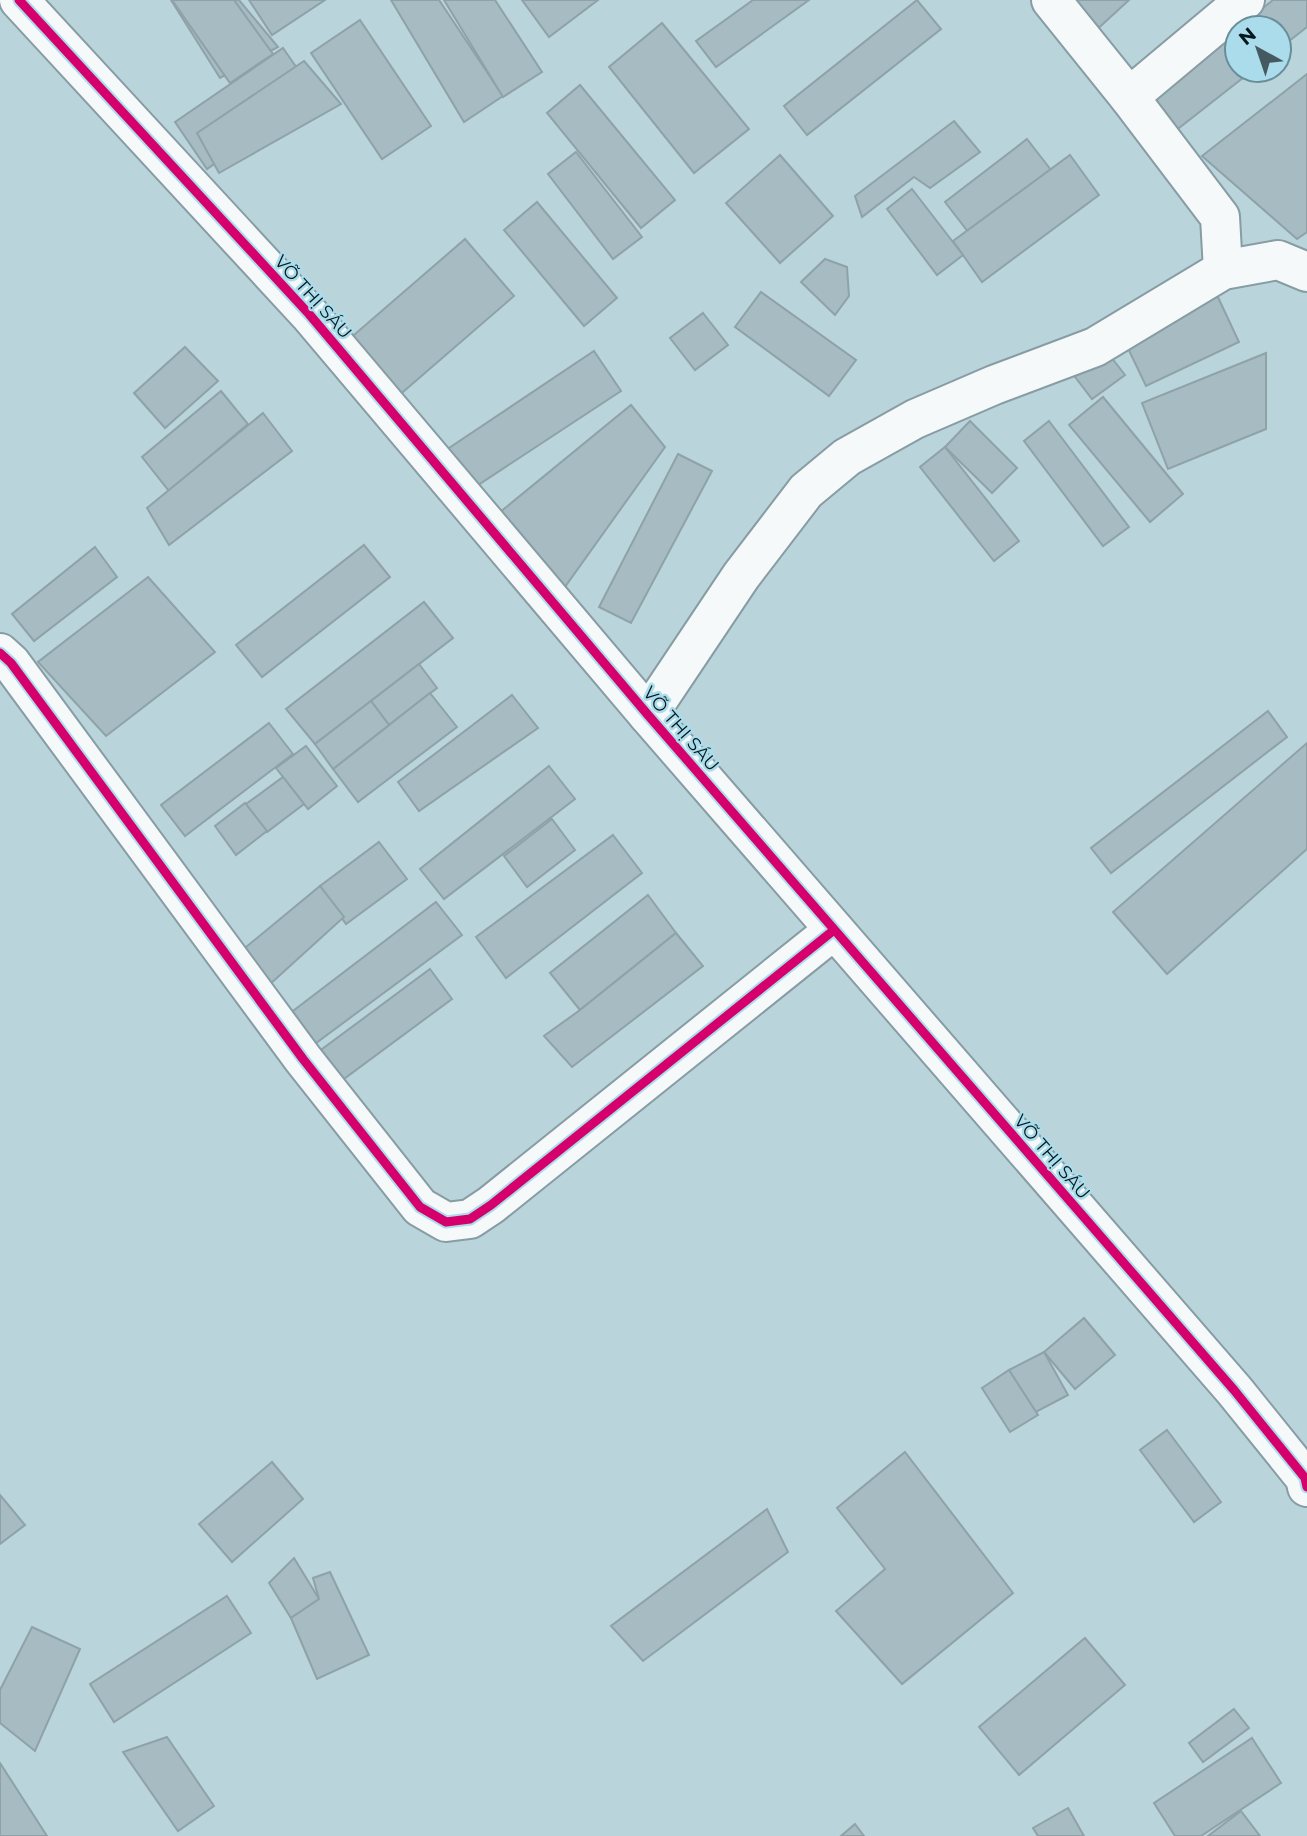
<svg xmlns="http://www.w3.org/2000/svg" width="1307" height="1836" viewBox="0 0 1307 1836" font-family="Montserrat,sans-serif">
	<rect width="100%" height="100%" fill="#bad4dc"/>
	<g fill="#a6bbc2" stroke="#8ea2a8" stroke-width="2">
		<polygon points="171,0 239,0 278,47 220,78"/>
		<polygon points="172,0 234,0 273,54 230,83"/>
		<polygon points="249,0 325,0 272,35"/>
		<polygon points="391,0 439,0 503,96 464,122"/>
		<polygon points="444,0 495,0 542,72 503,97"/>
		<polygon points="522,0 598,0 549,37"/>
		<polygon points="753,0 809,0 716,67 696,41"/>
		<polygon points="917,0 941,29 807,135 784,106"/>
		<polygon points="1069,0 1129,0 1091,35"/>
		<polygon points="1273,0 1307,0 1307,27 1279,49 1279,28 1238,28"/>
		<polygon points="360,20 431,126 382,159 311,53"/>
		<polygon points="662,23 749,129 694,173 609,67"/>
		<polygon points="1237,29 1237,70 1253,70 1170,135 1145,102"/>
		<polygon points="283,48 315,94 207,169 175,122"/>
		<polygon points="304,61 341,104 219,173 197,133"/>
		<polygon points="1307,74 1307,232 1297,239 1202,156"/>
		<polygon points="580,85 675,200 641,228 547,113"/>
		<polygon points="954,121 980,152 930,188 914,177 862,217 855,196"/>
		<polygon points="1027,139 1051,170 969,233 945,202"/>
		<polygon points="576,152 642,237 613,259 548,174"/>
		<polygon points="780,155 833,216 780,263 726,203"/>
		<polygon points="1070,155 1099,195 982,282 953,241"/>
		<polygon points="912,189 963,255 937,275 887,209"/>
		<polygon points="537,202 617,298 584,326 504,230"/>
		<polygon points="465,239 514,296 389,404 340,347"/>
		<polygon points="825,259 847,267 849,296 835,315 801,282"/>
		<polygon points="761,292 856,360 829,396 735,327"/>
		<polygon points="1216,293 1239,342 1146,386 1123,338"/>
		<polygon points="703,313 728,345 695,370 670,338"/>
		<polygon points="1101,344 1125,375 1092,399 1069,369"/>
		<polygon points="185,347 218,381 165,428 134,393"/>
		<polygon points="594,351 621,391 472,489 446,450"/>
		<polygon points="1266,353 1266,429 1168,469 1142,403"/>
		<polygon points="221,391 248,424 169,491 142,457"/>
		<polygon points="1103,397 1183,494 1150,522 1069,425"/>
		<polygon points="631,405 665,447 562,591 499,513"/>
		<polygon points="263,413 292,451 169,545 147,508"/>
		<polygon points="970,421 1017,468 992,493 945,447"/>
		<polygon points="1049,421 1129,527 1103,546 1024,441"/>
		<polygon points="945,447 1019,541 994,561 920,467"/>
		<polygon points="678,454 712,471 631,623 599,607"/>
		<polygon points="364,545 390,577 262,677 236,645"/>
		<polygon points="95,547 117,577 34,641 12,614"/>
		<polygon points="148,577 215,652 106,736 38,662"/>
		<polygon points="424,602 453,638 315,744 286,709"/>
		<polygon points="419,664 437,688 389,725 371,701"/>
		<polygon points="430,693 457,727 358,802 333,769"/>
		<polygon points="512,695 538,728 419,811 398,782"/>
		<polygon points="371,701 389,725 333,769 315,744"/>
		<polygon points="1268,711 1287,737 1111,873 1091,848"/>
		<polygon points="269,723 293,754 185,836 161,805"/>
		<polygon points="1307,743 1307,849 1167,974 1113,912"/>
		<polygon points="306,746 337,786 308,809 276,768"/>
		<polygon points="549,766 575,799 444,899 420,869"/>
		<polygon points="283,777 304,804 267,832 246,804"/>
		<polygon points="245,803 267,831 236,855 215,826"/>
		<polygon points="552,819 575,850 527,887 504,856"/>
		<polygon points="613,835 642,873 506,978 476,937"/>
		<polygon points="379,842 407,879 346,924 320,886"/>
		<polygon points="320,886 344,917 269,985 240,952"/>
		<polygon points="648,895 676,933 580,1010 550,973"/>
		<polygon points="436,902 462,935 312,1046 289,1014"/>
		<polygon points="676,933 703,966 572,1067 544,1036 580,1010"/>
		<polygon points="430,969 452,999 333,1087 310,1058"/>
		<polygon points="1084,1318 1115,1355 1075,1389 1044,1352"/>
		<polygon points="1044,1352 1068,1395 1032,1414 1009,1370"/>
		<polygon points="1009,1370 1038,1415 1010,1432 982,1388"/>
		<polygon points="1167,1430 1221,1502 1194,1522 1140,1450"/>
		<polygon points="905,1452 1013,1593 902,1684 836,1611 885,1569 837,1508"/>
		<polygon points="272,1462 303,1499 232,1562 199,1524"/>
		<polygon points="0,1495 25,1525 0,1544"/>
		<polygon points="767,1509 788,1552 643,1661 611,1626"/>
		<polygon points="294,1558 319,1599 291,1618 269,1583"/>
		<polygon points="330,1572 369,1655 317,1679 291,1618 319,1599 313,1578"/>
		<polygon points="227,1596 251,1633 114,1722 90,1684"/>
		<polygon points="32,1627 80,1649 35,1751 0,1723 0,1690"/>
		<polygon points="1085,1638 1125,1685 1019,1775 979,1727"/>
		<polygon points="1234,1709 1249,1728 1203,1762 1189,1743"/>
		<polygon points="167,1737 214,1806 178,1831 123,1752"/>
		<polygon points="1252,1738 1281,1783 1201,1836 1175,1836 1154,1803"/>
		<polygon points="0,1763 47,1836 0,1836"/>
		<polygon points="1068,1808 1084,1836 1038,1836 1033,1828"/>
		<polygon points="1241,1811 1260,1836 1208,1836"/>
		<polygon points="855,1824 864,1836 841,1836"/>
	</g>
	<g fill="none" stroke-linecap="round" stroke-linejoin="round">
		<defs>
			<g id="minor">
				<polyline points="19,0 309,314 648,715 1234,1390 1305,1478 1307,1487"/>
				<polyline points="1051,0 1129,97 1220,217 1223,270"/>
				<polyline points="1129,97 1245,0"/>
				<polyline points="0,653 11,663 303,1059 420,1207 446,1222 470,1219 491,1205 834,930"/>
				<polyline points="648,715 741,576 806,491 847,457 915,419 994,385 1095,347 1223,270 1278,260 1307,272"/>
			</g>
		</defs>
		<use href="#minor" stroke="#879ca3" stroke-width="42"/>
		<use href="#minor" stroke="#f5f9fa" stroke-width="38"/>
		<defs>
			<g id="cycleway">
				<polyline points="19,0 309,314 648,715 1234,1390 1305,1478 1307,1487"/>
				<polyline points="0,653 11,663 303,1059 420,1207 446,1222 470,1219 491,1205 834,930"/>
			</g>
		</defs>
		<use href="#cycleway" stroke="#abdceb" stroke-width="13"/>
		<use href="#cycleway" stroke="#d6006c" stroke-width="9"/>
	</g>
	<g text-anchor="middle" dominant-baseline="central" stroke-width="5" stroke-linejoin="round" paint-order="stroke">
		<g font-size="18" fill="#05181e" stroke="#abdceb">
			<text transform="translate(313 297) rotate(48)">VÕ THỊ SÁU</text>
			<text transform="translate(681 729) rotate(49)">VÕ THỊ SÁU</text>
			<text transform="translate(1052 1157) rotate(49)">VÕ THỊ SÁU</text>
		</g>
	</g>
	<g transform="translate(1258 49) rotate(320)"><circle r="33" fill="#abdceb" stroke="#698e99" stroke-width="2"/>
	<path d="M0-5L12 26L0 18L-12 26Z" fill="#445a60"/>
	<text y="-10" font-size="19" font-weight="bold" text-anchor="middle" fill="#05181e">N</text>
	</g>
</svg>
